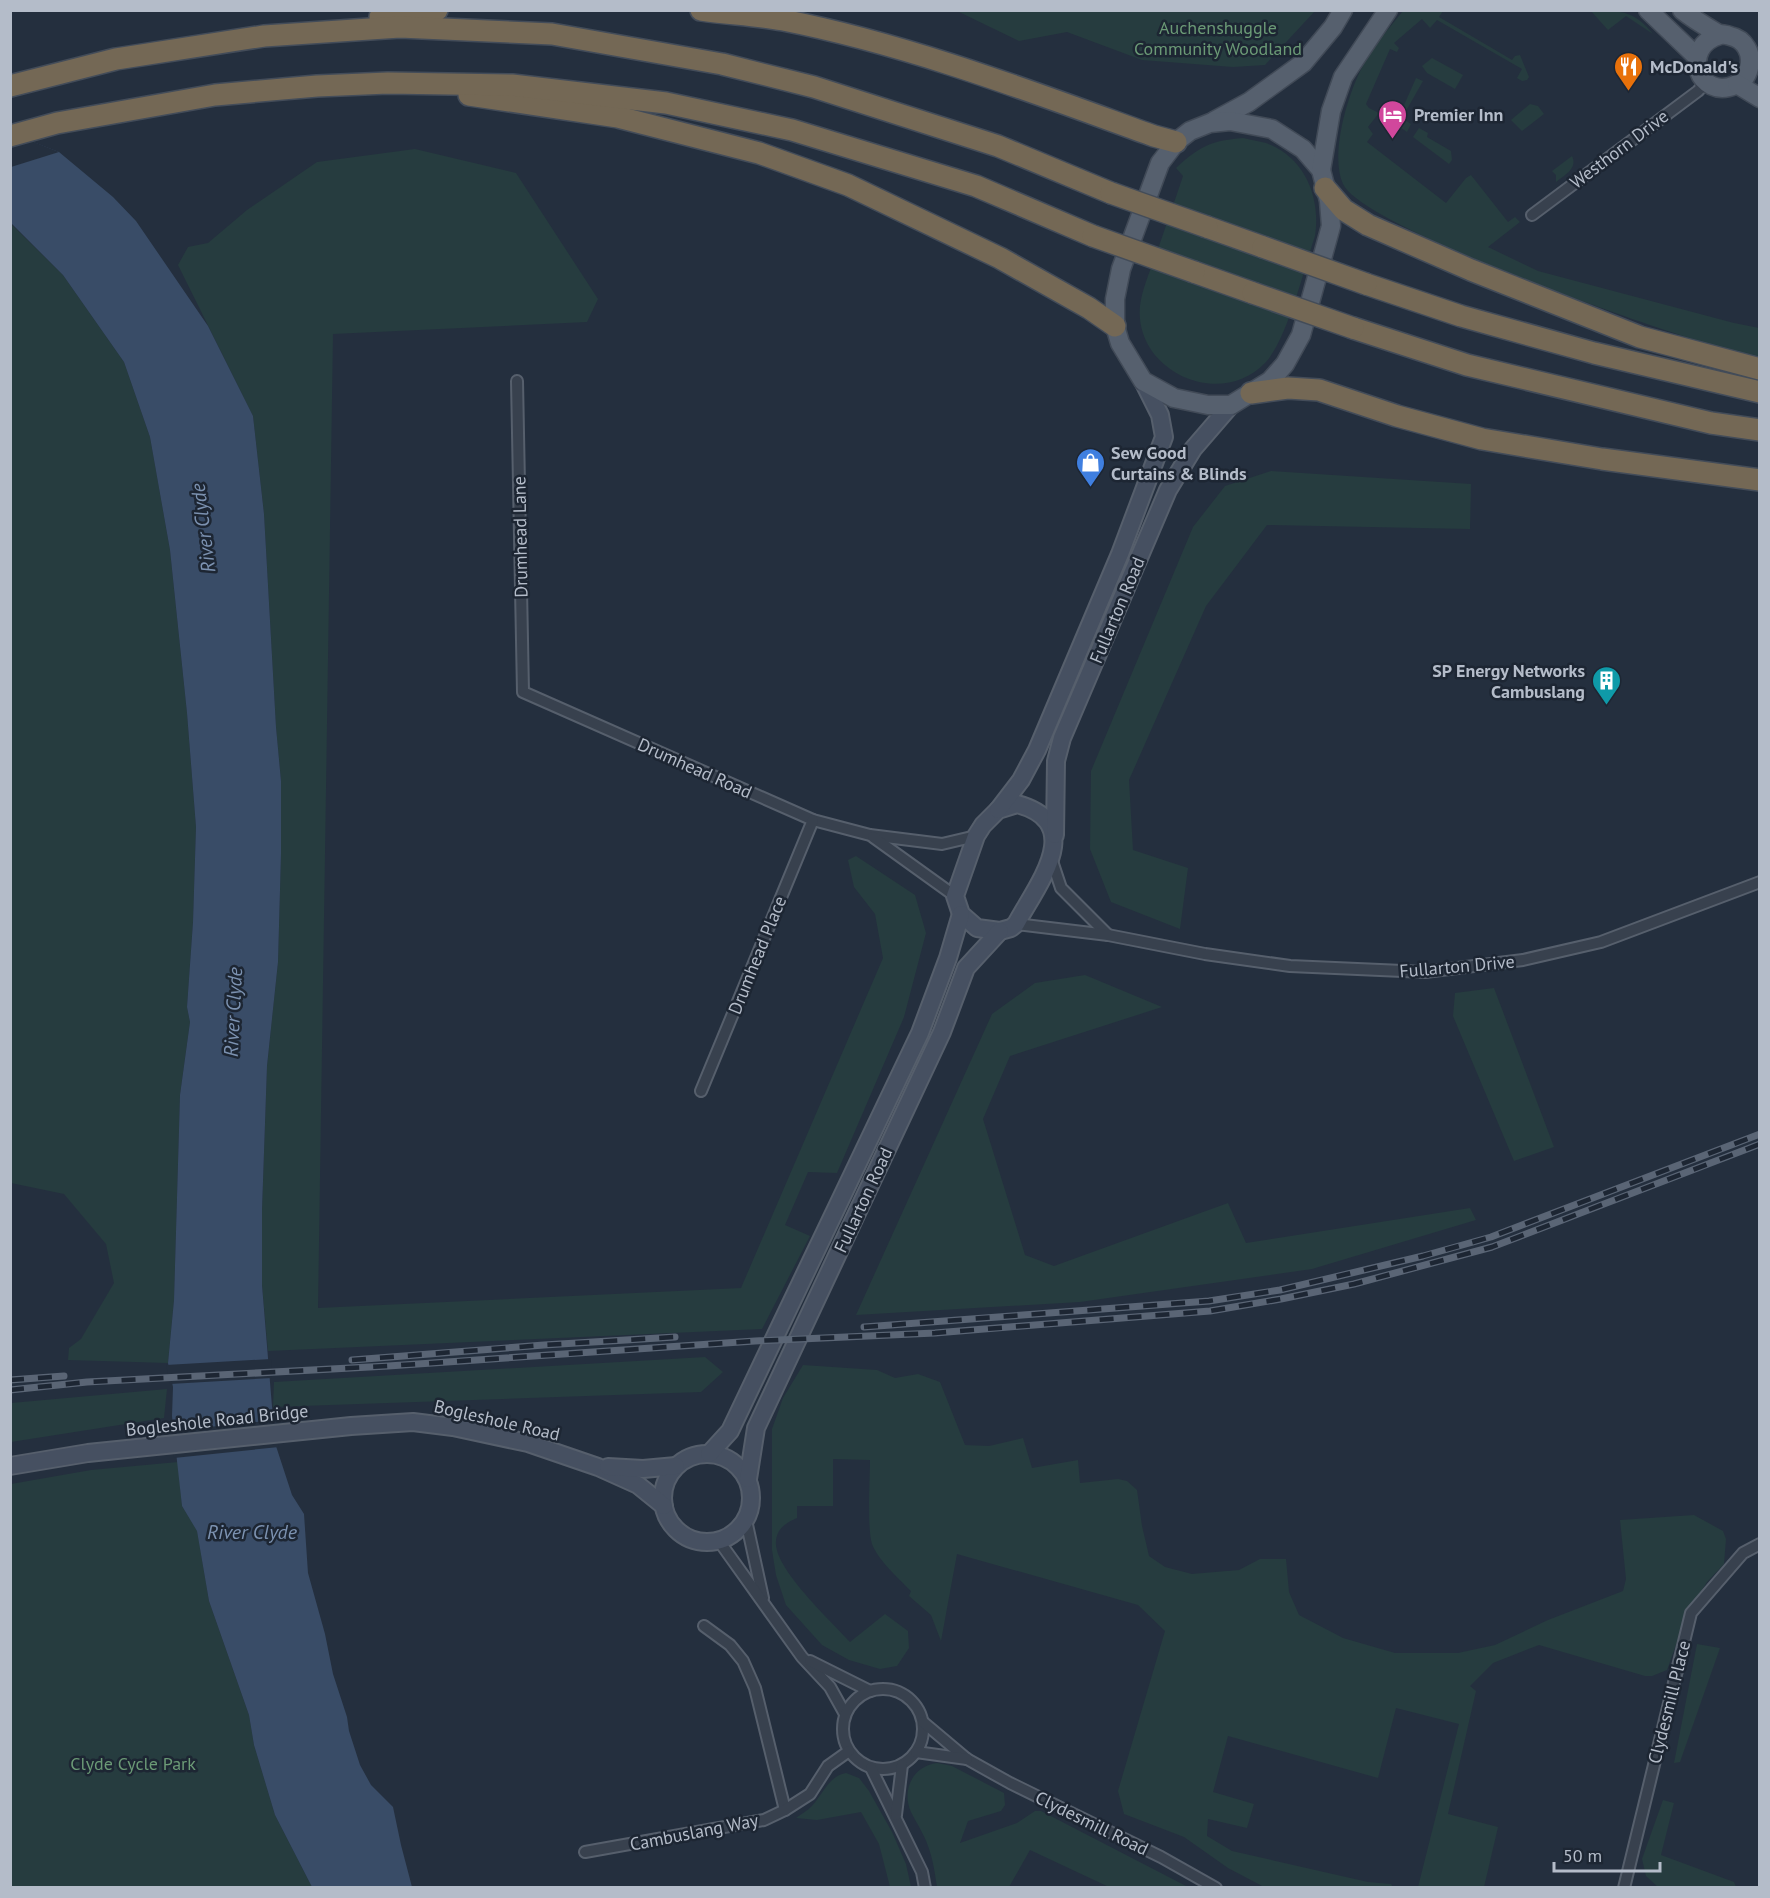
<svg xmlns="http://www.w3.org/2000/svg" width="1770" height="1898" viewBox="0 0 1770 1898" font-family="'PT Sans',sans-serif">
	<rect width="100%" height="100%" fill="#242f3e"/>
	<g fill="#263c3f">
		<polygon points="957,11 1315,11 1265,65 1233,67 1142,60 1067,32 1019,41"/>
		<path d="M1403,11H1443L1439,17L1502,54L1512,60L1515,56L1520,55L1529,77L1527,80L1522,81L1517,78L1522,69L1437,20L1430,28L1422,19L1394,43L1399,48L1397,52L1390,49L1366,104L1369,108L1379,113L1368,127L1373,134L1367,142L1446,203L1466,178L1471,175L1508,222L1515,217L1520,222L1488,247L1538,271L1734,323L1759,328V358C1699,346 1364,230 1343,184C1329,154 1349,89 1365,62C1375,44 1390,27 1403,11Z"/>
		<path d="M1591,11C1619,10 1634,10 1653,34L1626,16L1608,30Z"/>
		<polygon points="1432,58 1463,75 1455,89 1427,73 1422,66"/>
		<polygon points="1416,78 1423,81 1402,118 1411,124 1407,132 1386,117 1389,113 1394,116 1399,111 1401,112"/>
		<polygon points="1530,104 1538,106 1544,114 1522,131 1511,120"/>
		<polygon points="1419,128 1428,133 1427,137 1451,151 1452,160 1449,164 1413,137"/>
		<path d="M1243,138C1250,140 1259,141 1266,143C1305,157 1321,198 1315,236C1304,269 1287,340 1265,363C1220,410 1134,371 1140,306C1142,290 1149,273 1155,258C1164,231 1174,203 1183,176L1176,168C1200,146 1210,141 1243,138Z"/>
		<polygon points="415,149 516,173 598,299 587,322 333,334 318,1308 741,1288 883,958 875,914 854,887 848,860 856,856 915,895 926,933 904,1017 837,1173 808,1172 785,1225 810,1236 762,1329 268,1351 262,1285 262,1210 267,1066 278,962 281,854 281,781 276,727 264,514 253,416 178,265 188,247 208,243 247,210 317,162"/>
		<path d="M1572,156C1578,168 1565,175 1556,182V175L1552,171Z"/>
		<polygon points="10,223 63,275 124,362 150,437 170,550 187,713 196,827 193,922 187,1007 190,1022 180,1095 174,1300 168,1363 68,1360 69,1348 81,1339 114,1283 106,1244 64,1194 11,1183"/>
		<polygon points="1271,471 1471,484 1470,529 1267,525 1206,606 1129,780 1133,850 1188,868 1180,929 1111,902 1090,849 1091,771 1193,527 1225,486"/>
		<polygon points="1085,975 1162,1007 1010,1056 983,1119 1025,1255 1054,1266 1228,1203 1246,1243 1470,1208 1476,1220 1312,1269 1080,1302 856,1315 992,1014 1035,983"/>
		<polygon points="1494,988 1554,1147 1514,1161 1453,1016 1455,993"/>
		<polygon points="705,1357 723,1372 701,1392 273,1407 274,1382"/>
		<path d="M803,1365L877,1370L895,1378L918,1374L940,1382L965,1445L989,1446L1023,1438L1032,1468L1078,1460L1080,1483L1118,1479L1127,1481L1137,1490L1142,1526L1149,1556L1165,1567L1192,1574L1239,1570L1260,1559H1286L1289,1592L1299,1615L1343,1638L1395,1653H1458L1495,1645L1548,1620L1623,1591L1626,1579L1620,1520L1694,1515L1723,1531L1726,1539L1724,1564L1707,1582L1687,1614L1667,1670L1652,1676H1645L1539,1645L1493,1663L1470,1686L1476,1691L1448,1814L1498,1827L1484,1887H1418L1459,1724L1396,1708L1378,1778L1228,1736L1213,1792L1254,1804L1247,1828L1208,1819L1207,1836L1232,1851L1368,1882L1391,1884L1393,1887H1264L1228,1868L1184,1837L1124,1814L1118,1791L1165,1631L1138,1605L957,1554L941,1641L931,1615L909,1596L911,1591C899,1579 878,1560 872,1544C867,1528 870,1479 870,1460L833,1459V1506H797V1518C785,1523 775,1530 776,1545C778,1572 831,1621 850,1642L885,1614L908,1631L909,1648L897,1666L880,1669L849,1660L822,1645L786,1605L776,1575L772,1550V1429L783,1398Z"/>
		<polygon points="167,1389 164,1418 11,1442 11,1403"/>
		<polygon points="178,1462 182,1506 197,1530 209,1601 249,1715 254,1745 275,1815 312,1887 11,1888 11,1484 91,1470"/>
		<polygon points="1697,1644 1720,1648 1680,1762 1674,1763"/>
		<path d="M937,1763L952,1766L1004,1793L1005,1805L1001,1811L968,1821L960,1843L1017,1823L1035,1811H1041L1188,1887H1109L1030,1850L1009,1887H937C935,1874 933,1859 928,1846C924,1834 917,1824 911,1812C901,1790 913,1766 937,1763Z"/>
		<path d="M846,1773L859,1778L869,1791L892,1832L906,1864L911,1887H890L879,1844L861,1812L817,1820L796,1818C801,1814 807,1811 812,1806C823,1794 829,1776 846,1773Z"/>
		<polygon points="1663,1800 1674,1803 1661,1855 1734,1882 1736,1887 1658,1887 1646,1876 1642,1859"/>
	</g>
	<polygon fill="#394c67" points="10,133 59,152 113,197 136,221 208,326 253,416 264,514 276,727 281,781 281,854 278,962 267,1066 262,1210 262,1285 275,1443 292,1495 304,1514 308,1573 325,1634 333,1674 347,1717 349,1731 360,1765 371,1785 393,1807 401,1845 412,1887 312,1887 275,1815 254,1745 249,1715 209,1601 197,1531 182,1506 172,1416 173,1387 168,1363 174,1300 180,1095 190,1022 187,1007 193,922 196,827 187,713 170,550 150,437 124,362 63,275 11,223"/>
	<g fill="#242f3e">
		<polygon points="11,133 59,152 11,167"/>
		<polygon points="271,1359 272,1378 170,1384 166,1365"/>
		<polygon points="276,1420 279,1447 174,1458 171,1431"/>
	</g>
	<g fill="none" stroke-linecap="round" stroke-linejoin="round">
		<defs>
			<g id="street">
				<polyline points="1532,215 1698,91 1706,82"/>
				<polyline points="517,381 523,692 813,820 870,835 942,844 976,836"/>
				<polyline points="873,837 955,896"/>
				<polyline points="1051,858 1061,888 1108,935"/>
				<polyline points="1016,924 1108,935 1205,954 1290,966 1425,972 1523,960 1601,942 1760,882"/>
				<polyline points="701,1091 813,820"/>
				<polyline points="746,1520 763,1598"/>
				<polyline points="719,1541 802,1657 830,1687 845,1714"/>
				<polyline points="704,1626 730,1645 743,1661 755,1688 785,1810"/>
				<polyline points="810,1661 870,1691"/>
				<circle cx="883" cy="1729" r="40"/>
				<polyline points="923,1722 967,1759 1010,1783 1161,1857 1216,1888"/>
				<polyline points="916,1752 967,1759"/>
				<polyline points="871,1768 922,1872 925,1888"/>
				<polyline points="896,1815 902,1765"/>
				<polyline points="585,1852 764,1820 785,1810 810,1794 828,1766 849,1751"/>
				<polyline points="1624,1888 1691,1613 1743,1553 1760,1544"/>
			</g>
			<g id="secondary">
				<path d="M1017,804C1088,823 1037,885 1016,924L1011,928L1000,931L977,928L961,914L955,896L976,836L983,825L998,810Z"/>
				<polyline points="998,810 1021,780 1037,750 1120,554 1164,437 1160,415 1143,381"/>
				<polyline points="1055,835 1056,761 1062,738 1168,490 1193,449 1231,405"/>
				<circle cx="707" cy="1498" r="44"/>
				<polyline points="709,1454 730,1431 920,1033 948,958 961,914"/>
				<polyline points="10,1466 88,1453 351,1426 413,1422 453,1427 528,1443 598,1467 638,1485 664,1506"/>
				<polyline points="608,1467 643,1469 676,1466"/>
				<polyline points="748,1479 756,1428 942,1032 966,968 1000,931"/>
			</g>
			<g id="primary">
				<polyline points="1648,10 1697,57"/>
				<path d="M1682,10C1693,19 1705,26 1717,33C1722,35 1725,34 1730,36C1745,39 1753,54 1749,68C1747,76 1743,82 1735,85C1699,101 1679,47 1720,35"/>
				<polyline points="1737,84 1760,98"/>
				<polyline points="1214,121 1249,102 1303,63 1333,27 1343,10"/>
				<polygon points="1230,121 1272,129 1303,149 1321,170 1329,201 1331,226 1301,335 1285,364 1270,381 1231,405 1208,405 1174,398 1143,381 1120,343 1115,326 1115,299 1121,269 1160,163 1176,142 1190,131 1210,123"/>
				<polyline points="1321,170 1331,111 1343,77 1388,10"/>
			</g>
			<g id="highway">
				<path d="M701,10C728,14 756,15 783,20C910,45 1032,92 1154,136L1176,142"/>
				<polyline points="380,17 437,10"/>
				<polyline points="10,86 116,59 264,36 400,27 552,34 722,64 814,87 998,146 1111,193"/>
				<polyline points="469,95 618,117 759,153 848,185 1000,258 1089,308 1115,326"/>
				<polyline points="10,136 57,123 215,95 317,86 388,83 512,85 666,103 792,130 976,186 1093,236"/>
				<polyline points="1325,188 1344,210 1368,225 1471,270 1640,337 1760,369"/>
				<polyline points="1207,227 1263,247"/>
				<polyline points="1194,272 1253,293"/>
				<polyline points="1366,284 1461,316 1594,353 1760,392"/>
				<polyline points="1353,328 1467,365 1711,423 1760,430"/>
				<polyline points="1251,393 1288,388 1319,390 1397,416 1482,439 1602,459 1760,480"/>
			</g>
		</defs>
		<use href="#street" stroke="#565f6c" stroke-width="14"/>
		<use href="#secondary" stroke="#565f6c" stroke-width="20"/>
		<use href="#primary" stroke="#414a57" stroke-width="21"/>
		<use href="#highway" stroke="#434c59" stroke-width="24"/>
		<use href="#street" stroke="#38414e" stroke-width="10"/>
		<use href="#secondary" stroke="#465061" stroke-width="16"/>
		<use href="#primary" stroke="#56606e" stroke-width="18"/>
		<use href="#highway" stroke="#746855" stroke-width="21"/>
		<defs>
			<g id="rail">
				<polyline points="864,1327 1209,1301 1280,1290 1423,1256 1491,1237 1760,1134"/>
				<polyline points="352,1360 544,1345 675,1337"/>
				<polyline points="10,1380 64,1376"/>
				<polyline points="10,1390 87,1382 388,1366 755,1341 935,1333 1210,1311 1281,1299 1354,1284 1492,1247 1760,1144"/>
			</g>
		</defs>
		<use href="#rail" stroke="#5a6575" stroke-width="7"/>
		<use href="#rail" stroke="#1d2633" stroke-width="4.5" stroke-dasharray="14" stroke-linecap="butt"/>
		<defs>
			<g id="highway-bridge">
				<polyline points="1111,193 1207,227"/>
				<polyline points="1093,236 1194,272"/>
				<polyline points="1263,247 1366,284"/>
				<polyline points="1253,293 1353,328"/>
			</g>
		</defs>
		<use href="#highway-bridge" stroke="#434c59" stroke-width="24" stroke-linecap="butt"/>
		<use href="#highway-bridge" stroke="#746855" stroke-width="21"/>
	</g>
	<defs>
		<symbol id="restaurant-pin" viewBox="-11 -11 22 30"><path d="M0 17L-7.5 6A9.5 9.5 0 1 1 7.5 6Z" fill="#e8710a" stroke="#1d2633"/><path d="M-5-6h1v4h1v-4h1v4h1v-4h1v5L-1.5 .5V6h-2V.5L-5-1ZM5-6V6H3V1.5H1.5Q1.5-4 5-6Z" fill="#fff"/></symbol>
		<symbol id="hotel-pin" viewBox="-11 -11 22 30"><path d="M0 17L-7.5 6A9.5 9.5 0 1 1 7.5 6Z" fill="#d1479c" stroke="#1d2633"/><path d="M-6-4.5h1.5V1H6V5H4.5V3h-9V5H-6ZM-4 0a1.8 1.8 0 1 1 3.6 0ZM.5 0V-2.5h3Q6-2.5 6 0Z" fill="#fff"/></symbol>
		<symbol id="shop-pin" viewBox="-11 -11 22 30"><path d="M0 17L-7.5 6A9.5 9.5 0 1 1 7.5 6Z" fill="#3f7fe0" stroke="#1d2633"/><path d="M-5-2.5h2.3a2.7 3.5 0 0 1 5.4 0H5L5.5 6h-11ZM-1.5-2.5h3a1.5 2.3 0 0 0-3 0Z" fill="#fff"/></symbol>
		<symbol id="building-pin" viewBox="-11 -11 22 30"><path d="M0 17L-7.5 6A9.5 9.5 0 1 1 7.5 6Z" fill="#0f9aa8" stroke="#1d2633"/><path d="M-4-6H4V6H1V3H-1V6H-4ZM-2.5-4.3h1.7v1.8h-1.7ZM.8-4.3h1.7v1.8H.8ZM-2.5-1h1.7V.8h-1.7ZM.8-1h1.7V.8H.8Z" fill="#fff"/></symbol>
	</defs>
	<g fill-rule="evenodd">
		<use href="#restaurant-pin" x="1612" y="50" width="33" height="45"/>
		<use href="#hotel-pin" x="1376" y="98" width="33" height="45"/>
		<use href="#shop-pin" x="1074" y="446" width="33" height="45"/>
		<use href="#building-pin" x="1590" y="664" width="33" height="45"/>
	</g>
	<g text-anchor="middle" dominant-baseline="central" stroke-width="5" stroke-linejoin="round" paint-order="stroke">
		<g font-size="18" fill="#6b9a76" stroke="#1d2633">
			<text x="1218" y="27">Auchenshuggle<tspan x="1218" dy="21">Community Woodland</tspan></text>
			<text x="133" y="1763">Clyde Cycle Park</text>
		</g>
		<g font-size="18" font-weight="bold" fill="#b4bcc9" stroke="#1d2633" text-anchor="start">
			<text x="1650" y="66">McDonald's</text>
			<text x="1414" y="114">Premier Inn</text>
			<text x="1111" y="452">Sew Good<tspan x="1111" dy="21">Curtains &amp; Blinds</tspan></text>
			<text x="1585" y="670" text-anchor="end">SP Energy Networks<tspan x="1585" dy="21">Cambuslang</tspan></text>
		</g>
		<g font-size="18" fill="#b4bcc9" stroke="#1d2633">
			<text transform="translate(1619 149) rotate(-37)">Westhorn Drive</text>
			<text transform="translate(520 537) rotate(-91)">Drumhead Lane</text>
			<text transform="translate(1117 610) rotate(-67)">Fullarton Road</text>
			<text transform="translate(695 768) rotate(24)">Drumhead Road</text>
			<text transform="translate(757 955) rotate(-68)">Drumhead Place</text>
			<text transform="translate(1457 966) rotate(-5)">Fullarton Drive</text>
			<text transform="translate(863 1200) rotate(-65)">Fullarton Road</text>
			<text transform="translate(217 1420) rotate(-6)">Bogleshole Road Bridge</text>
			<text transform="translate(497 1420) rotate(13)">Bogleshole Road</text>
			<text transform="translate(1669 1702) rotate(-76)">Clydesmill Place</text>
			<text transform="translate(1092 1823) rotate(26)">Clydesmill Road</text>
			<text transform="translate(694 1832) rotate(-11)">Cambuslang Way</text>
		</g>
		<g font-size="20" font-style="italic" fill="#7c92b1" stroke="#1d2633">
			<text transform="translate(203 528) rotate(-97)">River Clyde</text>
			<text transform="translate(233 1012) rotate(-87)">River Clyde</text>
			<text x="252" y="1532">River Clyde</text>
		</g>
	</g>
	<rect width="1770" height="1898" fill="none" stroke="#b4bcc9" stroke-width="24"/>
	<path d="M1554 1862v9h106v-9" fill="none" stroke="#b4bcc9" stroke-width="3"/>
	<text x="1563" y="1862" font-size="18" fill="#b4bcc9" stroke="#1d2633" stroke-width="4.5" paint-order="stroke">50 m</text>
</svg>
